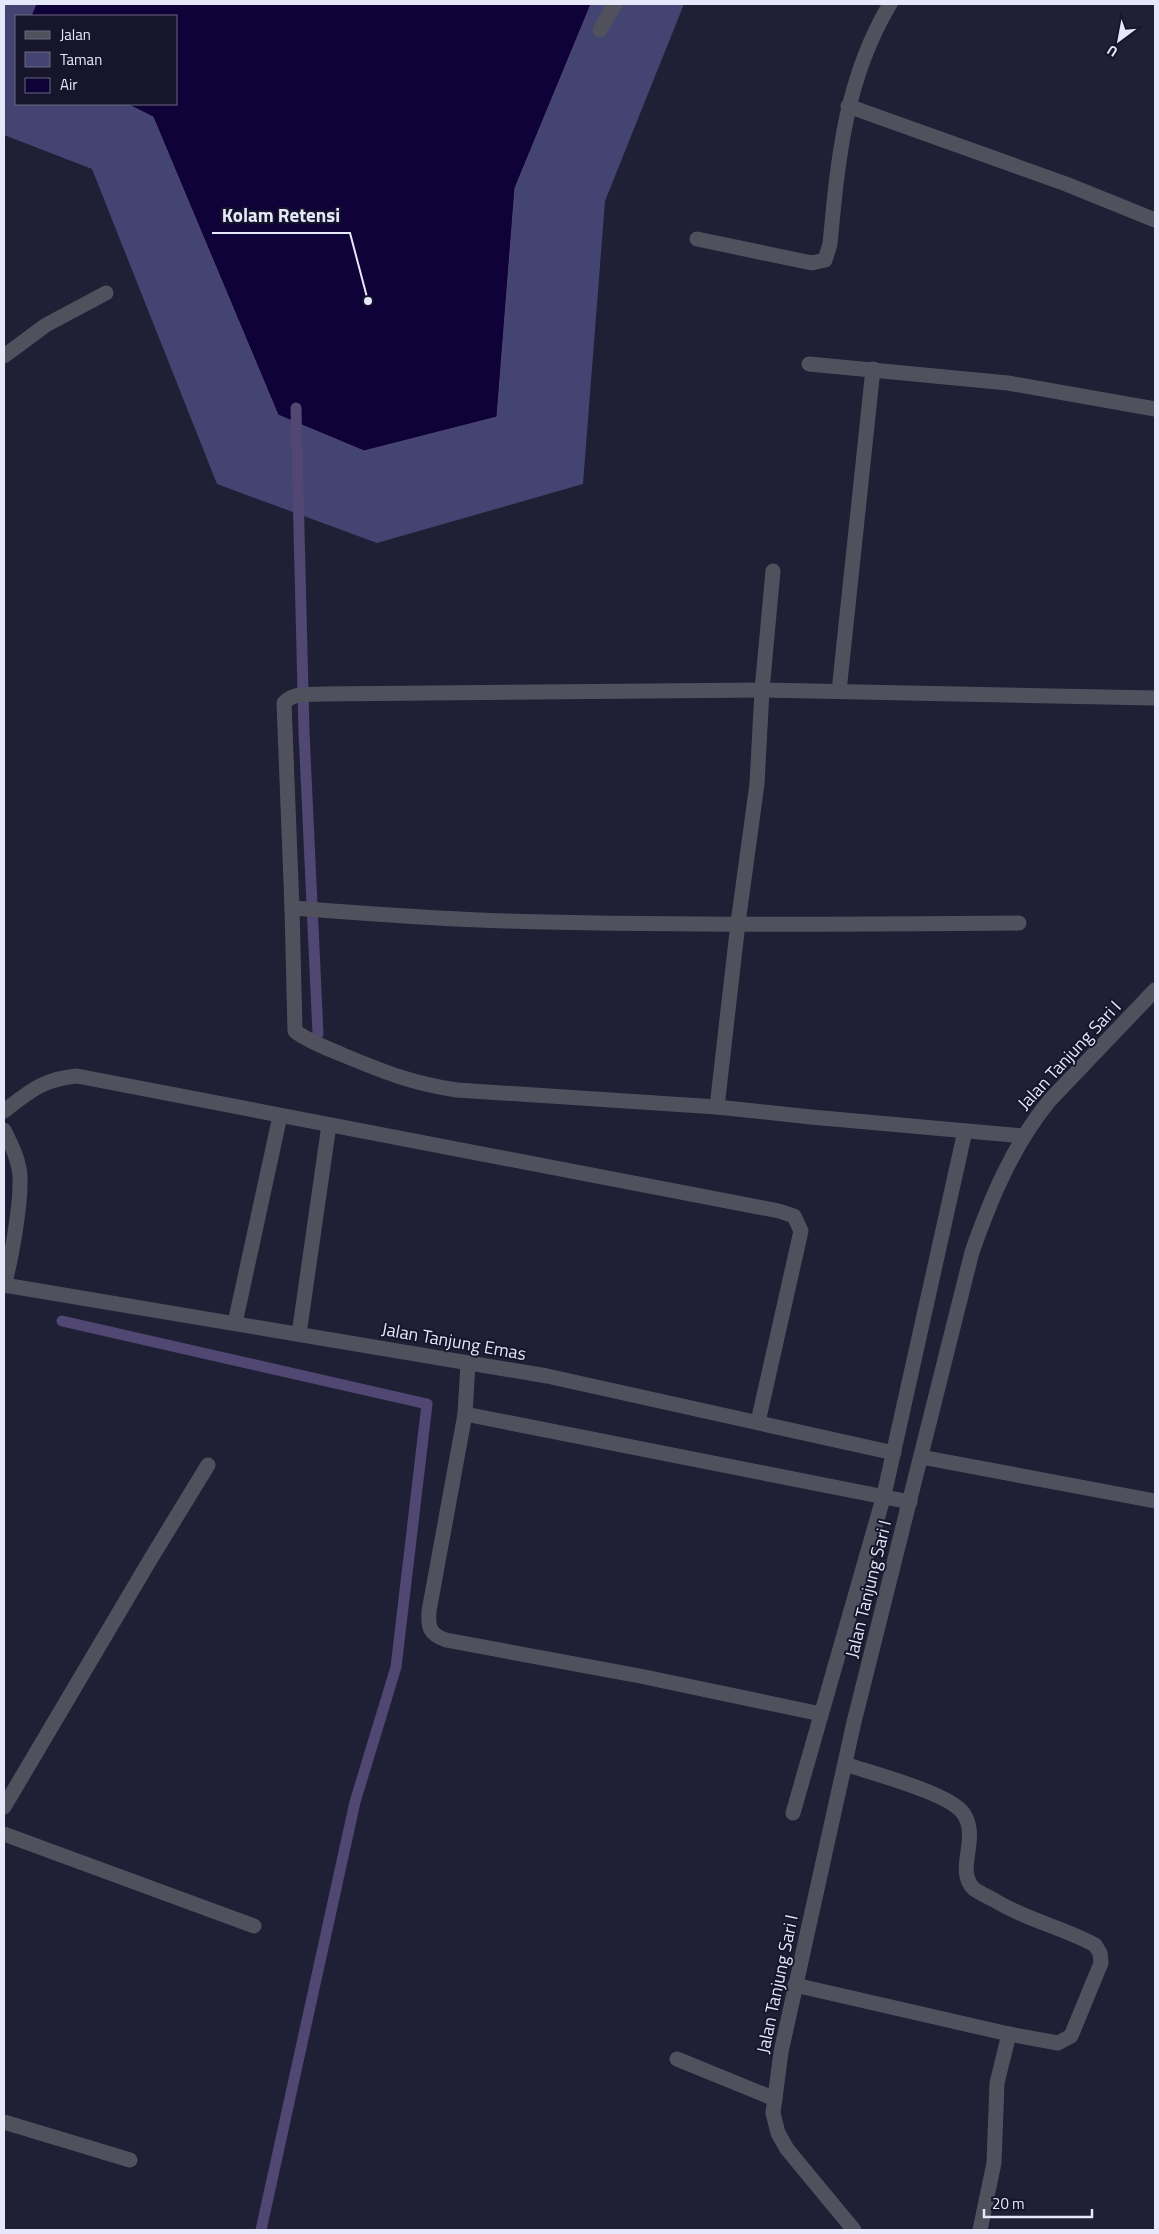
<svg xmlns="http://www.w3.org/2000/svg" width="1159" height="2234" viewBox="0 0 1159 2234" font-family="'Titillium Web',sans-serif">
	<rect width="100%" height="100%" fill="#1f1f36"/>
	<path fill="#444472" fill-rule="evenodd" d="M4,4H684L605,201L583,484L377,543L217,484L92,169L4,135ZM16,16H176V104H16Z"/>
	<polygon fill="#0f0238" stroke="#504772" points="36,4 591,4 515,188 497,417 364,451 278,415 153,117 127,104 176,104 176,16 31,16"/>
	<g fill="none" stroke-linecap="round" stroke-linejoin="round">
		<g stroke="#504772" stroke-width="11">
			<polyline points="296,408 304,732 318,1034"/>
			<polyline points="62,1321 427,1404 396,1667 355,1802 261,2230"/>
		</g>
		<g stroke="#51515e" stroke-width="15">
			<polyline points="600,30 615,4"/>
			<polyline points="848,106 1066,184 1155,220"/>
			<path d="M697,239L812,263L825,260L830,244C838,159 845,79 890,4"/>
			<polyline points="4,356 46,325 106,293"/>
			<polyline points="809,364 1008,383 1155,409"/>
			<polyline points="839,691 873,369"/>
			<path d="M292,908L295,1031C309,1042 327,1048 343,1055C384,1072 414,1084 457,1090L717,1107L811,1117L1023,1136"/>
			<path d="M1019,923C848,924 677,926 506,921C435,919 363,913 292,908L284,703C293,692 309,695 323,694L762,690L1155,698"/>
			<polyline points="717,1107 738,923 757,784 762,690 773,571"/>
			<path d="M4,1111C30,1091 43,1079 77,1076L779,1211L794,1216L801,1231L758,1422"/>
			<path d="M4,1130C11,1144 20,1162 20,1178C21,1206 11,1260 4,1286"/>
			<polyline points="4,1285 547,1376 894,1453"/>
			<polyline points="235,1323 280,1116"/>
			<polyline points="299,1334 329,1125"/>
			<path d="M468,1363L465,1414L429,1611C428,1627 429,1634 446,1640L640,1676L821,1714"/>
			<polyline points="465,1414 910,1502"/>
			<polyline points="921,1457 1155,1501"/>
			<polyline points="4,1807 150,1560 208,1465"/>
			<polyline points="793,1813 884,1495 965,1131"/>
			<polyline points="4,1834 254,1926"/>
			<path d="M795,1985L1009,2034L1058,2043L1071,2036L1101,1963L1100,1953L1095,1945C1062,1927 1026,1920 994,1900C988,1897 980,1893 974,1889C954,1870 981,1838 963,1813C949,1793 871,1773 845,1764"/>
			<polyline points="677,2059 775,2099"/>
			<polyline points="4,2122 130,2160"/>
			<path d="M854,2230L787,2149L778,2133L773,2113L781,2052L854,1722L972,1252C991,1198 1013,1145 1050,1100L1155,990"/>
			<polyline points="980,2230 994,2163 997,2083 1009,2034"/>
		</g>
	</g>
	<g text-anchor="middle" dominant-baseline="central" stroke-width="4" stroke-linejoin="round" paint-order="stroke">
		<g font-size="18" fill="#e6e7f8" stroke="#16152c">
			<text transform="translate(1069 1055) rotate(-47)">Jalan Tanjung Sari I</text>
			<text transform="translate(454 1341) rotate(10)">Jalan Tanjung Emas</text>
			<text transform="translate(868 1589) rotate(-76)">Jalan Tanjung Sari I</text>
			<text transform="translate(777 1984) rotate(-78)">Jalan Tanjung Sari I</text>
		</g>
	</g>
	<path fill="none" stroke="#e6e7f8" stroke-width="2" d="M368 301L350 233H212"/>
	<circle fill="#e6e7f8" stroke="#16152c" stroke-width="2" cx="368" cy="301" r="5"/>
	<g font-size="19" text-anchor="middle" font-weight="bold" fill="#e6e7f8" stroke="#16152c" stroke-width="4" stroke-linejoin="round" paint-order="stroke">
		<text x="281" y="222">Kolam Retensi</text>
	</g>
	<rect width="1159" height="2234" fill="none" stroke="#e6e7f8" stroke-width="10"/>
	<rect x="15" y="15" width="162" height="90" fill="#16152c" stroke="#69697e"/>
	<rect x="25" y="31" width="25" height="8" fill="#51515e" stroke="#69697e"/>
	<text x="60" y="40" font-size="15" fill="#e6e7f8">Jalan</text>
	<rect x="25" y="52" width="25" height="15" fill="#444472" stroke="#69697e"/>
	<text x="60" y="65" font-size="15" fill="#e6e7f8">Taman</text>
	<rect x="25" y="78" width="25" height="15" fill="#0f0238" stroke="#69697e"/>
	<text x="60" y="90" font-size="15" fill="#e6e7f8">Air</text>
	<g transform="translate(1119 40) rotate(212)" stroke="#16152c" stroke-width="4" paint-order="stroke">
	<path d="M0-4L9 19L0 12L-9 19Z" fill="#e6e7f8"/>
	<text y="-8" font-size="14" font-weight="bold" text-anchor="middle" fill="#e6e7f8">U</text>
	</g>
	<path d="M984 2209v8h108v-8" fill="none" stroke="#e6e7f8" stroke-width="2.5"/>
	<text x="992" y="2209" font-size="15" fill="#e6e7f8" stroke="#16152c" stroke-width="4" paint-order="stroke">20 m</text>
</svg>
